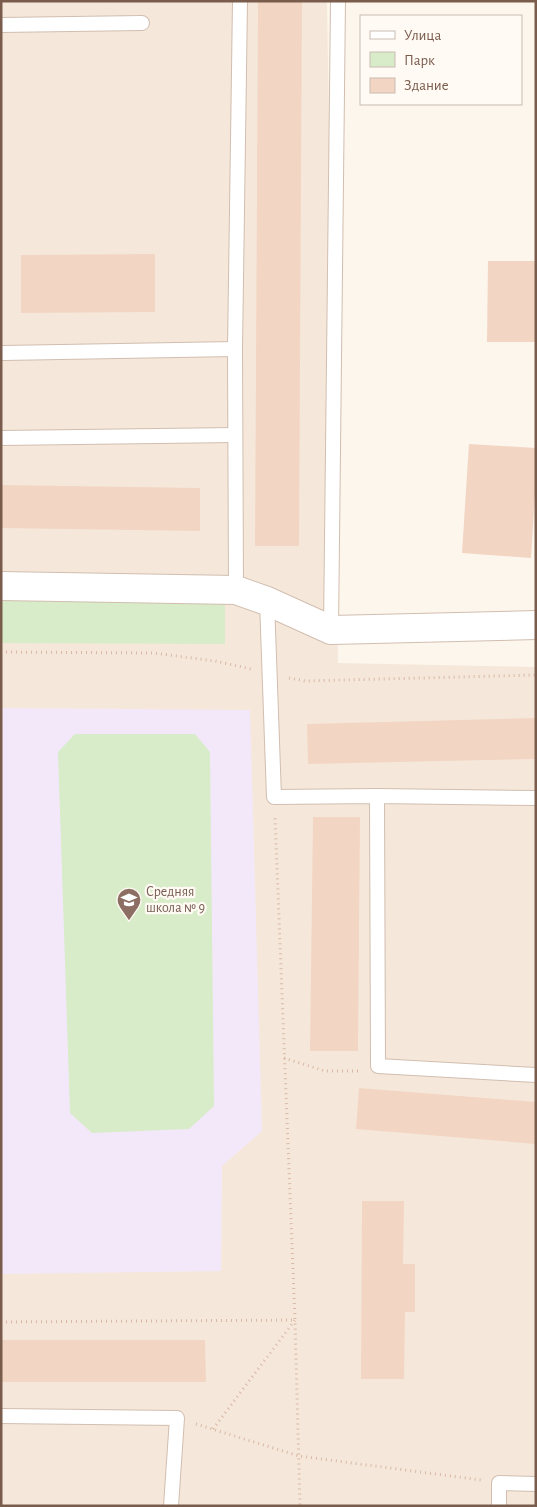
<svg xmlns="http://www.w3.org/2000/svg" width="537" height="1507" viewBox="0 0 537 1507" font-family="'Alegreya Sans',sans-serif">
	<rect width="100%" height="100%" fill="#fdf6ec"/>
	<polygon fill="#f5e8da" points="1,1 327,1 338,663 536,667 536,1506 1,1506"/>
	<polygon fill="#f3e8fa" points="1,708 250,710 262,1131 222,1166 221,1271 1,1274"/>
	<g fill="#d8ecc9">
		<polygon points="225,596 225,644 1,643 1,597"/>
		<polygon points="75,734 195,734 210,752 214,1106 189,1129 92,1133 70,1113 58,752"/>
	</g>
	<g fill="#f3d5c3">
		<polygon points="258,1 302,1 299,546 255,546"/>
		<polygon points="155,254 155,312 21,313 21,255"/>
		<polygon points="488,261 536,261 536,342 487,342"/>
		<polygon points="469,444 536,448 536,477 531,558 462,553"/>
		<polygon points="1,485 200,488 200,531 1,528"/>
		<polygon points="536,718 536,759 308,764 307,724"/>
		<polygon points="313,817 360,817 358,1051 310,1051"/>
		<polygon points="359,1088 536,1102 536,1144 356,1129"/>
		<polygon points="362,1201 404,1201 403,1264 415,1264 415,1312 405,1312 404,1379 361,1379"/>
		<polygon points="1,1340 205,1340 206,1382 1,1382"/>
	</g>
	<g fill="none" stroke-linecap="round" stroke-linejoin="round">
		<defs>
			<g id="lane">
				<polyline points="1,25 142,23"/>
				<polyline points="3,353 235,349"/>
				<polyline points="1,438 235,435"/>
				<polyline points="236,590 235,349 240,1"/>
				<polyline points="267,601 274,797 377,796 536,798"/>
				<polyline points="331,630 338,1"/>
				<polyline points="377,796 378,1066 536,1075"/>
				<polyline points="1,1416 177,1418 171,1506"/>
				<polyline points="499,1506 499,1483 536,1484"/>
			</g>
			<polyline id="street" points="1,586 236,590 267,601 331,630 536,625"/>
		</defs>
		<use href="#lane" stroke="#d1beb0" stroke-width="16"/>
		<use href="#street" stroke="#d1beb0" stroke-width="30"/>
		<g stroke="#d9b8a5" stroke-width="3" stroke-dasharray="1 4" stroke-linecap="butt">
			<polyline points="1,652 154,653 215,661 251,669"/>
			<polyline points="289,678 305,681 536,675"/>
			<polyline points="284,1058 325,1071 359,1071"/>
			<polyline points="1,1322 295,1320 275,817"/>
			<polyline points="196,1424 299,1456 481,1480"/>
			<polyline points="213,1429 295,1320 300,1506"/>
		</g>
		<use href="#lane" stroke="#fff" stroke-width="14"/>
		<use href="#street" stroke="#fff" stroke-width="28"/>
	</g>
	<defs>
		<symbol id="school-pin" viewBox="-11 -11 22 30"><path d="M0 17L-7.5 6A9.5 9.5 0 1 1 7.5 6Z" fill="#8d6e63" stroke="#fffaf3"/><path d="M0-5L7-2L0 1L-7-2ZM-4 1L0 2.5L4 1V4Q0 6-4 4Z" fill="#fff"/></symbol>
	</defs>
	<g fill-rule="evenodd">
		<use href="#school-pin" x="115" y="886" width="28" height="38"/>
	</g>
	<g text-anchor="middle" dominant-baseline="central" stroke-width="4.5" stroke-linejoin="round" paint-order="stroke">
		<g font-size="14" fill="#785e54" stroke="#fffaf3" text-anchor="start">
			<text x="146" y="892">Средняя<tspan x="146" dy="16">школа № 9</tspan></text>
		</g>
	</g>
	<rect width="537" height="1507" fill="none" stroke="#7a5c4d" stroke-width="5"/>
	<rect x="360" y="15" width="162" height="90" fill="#fffaf3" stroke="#cabbb1"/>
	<rect x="370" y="31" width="25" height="8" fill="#ffffff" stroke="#cabbb1"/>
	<text x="404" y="40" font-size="15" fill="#7a5c4d">Улица</text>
	<rect x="370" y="52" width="25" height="15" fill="#d8ecc9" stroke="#cabbb1"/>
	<text x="404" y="65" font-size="15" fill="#7a5c4d">Парк</text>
	<rect x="370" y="78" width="25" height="15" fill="#f3d5c3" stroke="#cabbb1"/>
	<text x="404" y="90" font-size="15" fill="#7a5c4d">Здание</text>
</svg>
